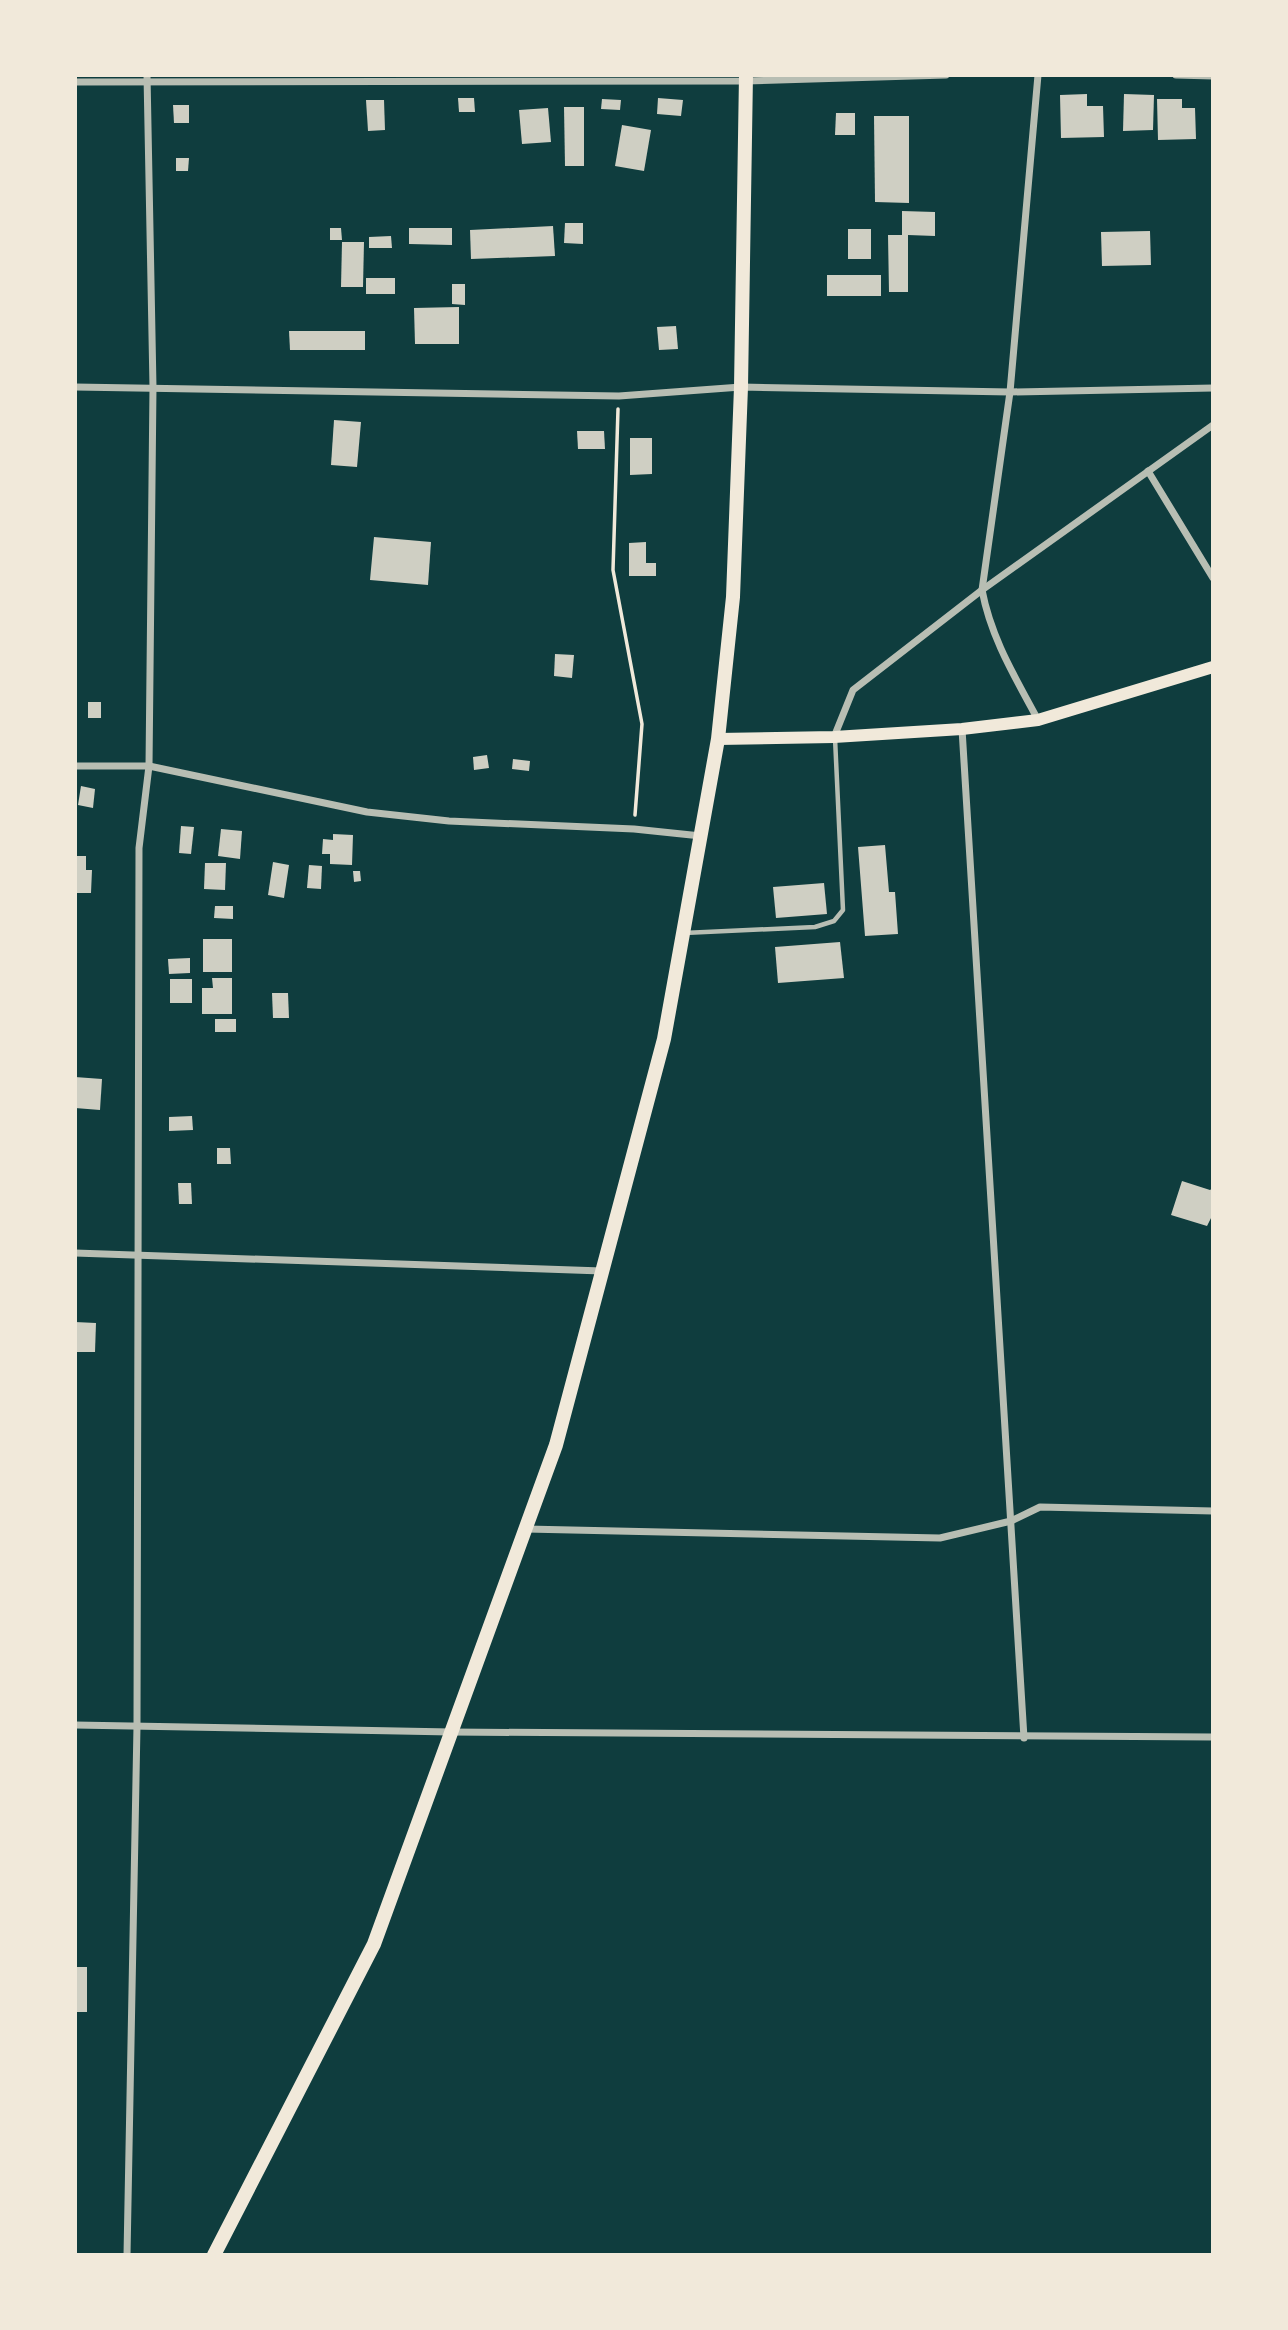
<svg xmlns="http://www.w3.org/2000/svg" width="1288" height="2330" viewBox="0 0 1288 2330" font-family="'Times New Roman',serif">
	<rect width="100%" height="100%" fill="#0f3d3e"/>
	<g fill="#cfcfc3">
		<polygon points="1087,94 1087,106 1103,106 1104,137 1061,138 1060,95"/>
		<polygon points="1124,94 1154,95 1153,130 1123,131"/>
		<polygon points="458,98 474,98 475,112 459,112"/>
		<polygon points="658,98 683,100 681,116 657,114"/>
		<polygon points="602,99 621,100 620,110 601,109"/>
		<polygon points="1157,99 1182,99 1182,108 1195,108 1196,139 1158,140"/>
		<polygon points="366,100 384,100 385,130 368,131"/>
		<polygon points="173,105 189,105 189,123 174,123"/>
		<polygon points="564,107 584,107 584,166 565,166"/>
		<polygon points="548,108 551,142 522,144 519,110"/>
		<polygon points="836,113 855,113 855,135 835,135"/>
		<polygon points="874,116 909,116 909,203 875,202"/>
		<polygon points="622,125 651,130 644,171 615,166"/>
		<polygon points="176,158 189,158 188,171 176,171"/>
		<polygon points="902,211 935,212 935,236 908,235 908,292 889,292 888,235 902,235"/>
		<polygon points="565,223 583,223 583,244 564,243"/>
		<polygon points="553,226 555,256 471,259 470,230"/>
		<polygon points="330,228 341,228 342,240 330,240"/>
		<polygon points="409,228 452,228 452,245 409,244"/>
		<rect x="848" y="229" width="23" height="30"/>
		<polygon points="1150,231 1151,265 1102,266 1101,232"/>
		<polygon points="391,236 392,248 369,248 369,237"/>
		<polygon points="342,242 364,242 363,287 341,287"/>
		<rect x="827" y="275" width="54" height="21"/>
		<rect x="366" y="278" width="29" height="16"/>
		<polygon points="452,284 465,284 465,305 452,304"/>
		<polygon points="459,307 459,344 415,344 414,308"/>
		<polygon points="676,326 678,349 659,350 657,327"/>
		<polygon points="289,331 365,331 365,350 290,350"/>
		<polygon points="334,420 361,422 357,467 331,465"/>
		<polygon points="577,431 604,431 605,449 578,449"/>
		<polygon points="630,438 652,438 652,474 630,475"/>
		<polygon points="374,537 431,542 428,585 370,580"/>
		<polygon points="646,542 646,563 656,563 656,576 629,576 629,543"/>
		<polygon points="555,654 574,655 572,678 554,676"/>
		<rect x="88" y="702" width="13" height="16"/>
		<polygon points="487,755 489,768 474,770 473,757"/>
		<polygon points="513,759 530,761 529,771 512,769"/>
		<polygon points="81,786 95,789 93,808 78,805"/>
		<polygon points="181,826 194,827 191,854 179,853"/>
		<polygon points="221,829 242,831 240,859 218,856"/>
		<polygon points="333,834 353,835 352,865 330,864 330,854 322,854 323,839 333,840"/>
		<polygon points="885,845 889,892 895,892 898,934 865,936 858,847"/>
		<polygon points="75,856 86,856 86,870 92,870 91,893 75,893"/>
		<polygon points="273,862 289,865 284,898 268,895"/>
		<polygon points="205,863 226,863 225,890 204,889"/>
		<polygon points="309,865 322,866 321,889 307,888"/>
		<polygon points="353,871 360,871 361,881 354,882"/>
		<polygon points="824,883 827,914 776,918 773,887"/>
		<polygon points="215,906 233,906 233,919 214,918"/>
		<rect x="203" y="939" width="29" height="33"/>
		<polygon points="840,942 844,978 778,983 775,947"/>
		<polygon points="190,958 190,973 169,974 168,959"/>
		<polygon points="212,978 232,978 232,1014 202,1014 202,988 213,988"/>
		<rect x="170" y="979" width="22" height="24"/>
		<polygon points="272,993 288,993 289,1018 273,1018"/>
		<rect x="215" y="1019" width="21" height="13"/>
		<polygon points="75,1077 102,1079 100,1110 75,1108"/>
		<polygon points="192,1116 193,1130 169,1131 169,1117"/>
		<polygon points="217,1148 230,1148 231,1164 217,1164"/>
		<polygon points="1182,1181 1210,1190 1213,1188 1213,1214 1207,1226 1171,1215"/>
		<polygon points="178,1183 191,1183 192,1204 179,1204"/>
		<polygon points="75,1322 96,1323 95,1352 75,1352"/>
		<rect x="75" y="1967" width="12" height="45"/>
	</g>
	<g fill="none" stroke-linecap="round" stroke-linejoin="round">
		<polyline stroke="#f1e9da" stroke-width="3.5" points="618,409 613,570 642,724 635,815"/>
		<polyline stroke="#b8beb3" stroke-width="4.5" points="684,933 815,927 834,921 843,910 835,738"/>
		<g stroke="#b8beb3" stroke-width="7">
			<polyline points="1176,75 1213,76"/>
			<polyline points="75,82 746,81 946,75"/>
			<polyline points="75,387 619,396 741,387 1010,392 1213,388"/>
			<polyline points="1148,471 1213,578"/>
			<path d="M1038,720C1015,677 991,638 982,590L1010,392L1038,75"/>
			<polyline points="962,729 1024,1738"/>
			<polyline points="834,737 853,690 982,590 1213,425"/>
			<polyline points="75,766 149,766 367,812 449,821 634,829 701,836"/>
			<polyline points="75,1253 602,1271"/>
			<polyline points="526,1529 940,1538 1011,1521 1040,1507 1213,1511"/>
			<polyline points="75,1725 451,1732 1213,1737"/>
			<polyline points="127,2255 137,1726 139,848 149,766 153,387 147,75"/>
		</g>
		<polyline stroke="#f1e9da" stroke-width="12" points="718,739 834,737 962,729 1038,720 1213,667"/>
		<polyline stroke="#f1e9da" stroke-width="14" points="214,2255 374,1944 556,1445 664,1039 718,739 733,597 741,387 746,75"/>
	</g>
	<rect width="1288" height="2330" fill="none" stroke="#f1e9da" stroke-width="154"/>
</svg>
